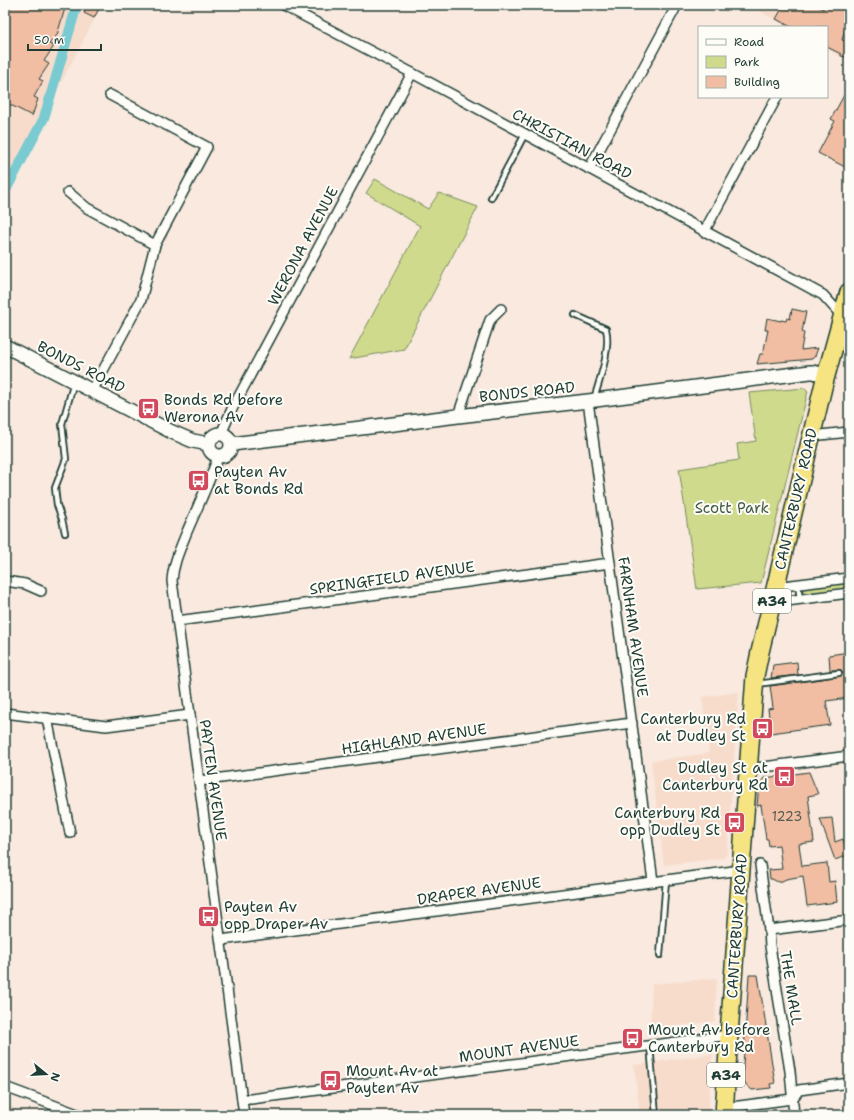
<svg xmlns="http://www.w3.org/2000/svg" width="854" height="1120" viewBox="0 0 854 1120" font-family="'Shantell Sans',sans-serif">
	<rect width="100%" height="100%" fill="#f9e9de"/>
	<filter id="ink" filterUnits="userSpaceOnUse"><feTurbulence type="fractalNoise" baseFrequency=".025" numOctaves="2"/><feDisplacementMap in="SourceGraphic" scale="8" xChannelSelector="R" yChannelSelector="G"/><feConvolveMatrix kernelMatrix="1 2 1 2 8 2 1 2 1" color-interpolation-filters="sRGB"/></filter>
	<g filter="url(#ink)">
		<g fill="#f7dccc">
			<polygon points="5,5 102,5 5,189"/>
			<polygon points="760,5 849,5 849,32 841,57 827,49 827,27 788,27 758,10"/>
			<polygon points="739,692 727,853 724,858 664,865 651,761 709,753 702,697"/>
			<polygon points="717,978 715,1021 650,1030 652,984"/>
			<polygon points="712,1054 708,1115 640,1115 634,1065"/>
			<polygon points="5,1105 31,1115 5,1115"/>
		</g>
		<g fill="#cfda8d" stroke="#778c60">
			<polygon points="375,179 428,209 439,193 478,207 404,349 349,359 420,226 366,193"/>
			<polygon points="805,388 808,391 761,583 697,589 679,469 739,460 737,444 756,441 749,393"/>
			<polygon points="849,581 849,589 806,595 804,594 803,591 804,587"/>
		</g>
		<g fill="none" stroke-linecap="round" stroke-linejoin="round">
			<polyline stroke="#79cad1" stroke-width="10" points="5,192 44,118 77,5"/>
		</g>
		<g fill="#f1bda3" stroke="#1f3d34">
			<polygon points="5,5 66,5 57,35 49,44 54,46 44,61 49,64 39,79 43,81 34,97 38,99 32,116 5,102"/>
			<polygon points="86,5 101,5 94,18 84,13"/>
			<polygon points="784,5 816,5 823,9 824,5 849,5 849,16 842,40 849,42 849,58 841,56 841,54 827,47 827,27 791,27 776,19"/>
			<polygon points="849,86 849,128 845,142 849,144 849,169 818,153 835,121 831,119"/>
			<polygon points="792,309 806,312 802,332 804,333 801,350 818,348 815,356 812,359 757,364 760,354 763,354 768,330 765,330 767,318 781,321 781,320 786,321 787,318 790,319"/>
			<polygon points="849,652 849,698 826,701 830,725 771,733 768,709 773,708 770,686 841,676 843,673 841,670 830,670 829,655"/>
			<polygon points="797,662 798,675 771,678 773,665"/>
			<polygon points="809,772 818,794 808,796 814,842 799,844 802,866 827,863 829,882 835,881 837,902 807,906 803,876 786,879 780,882 778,882 772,879 770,879 769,870 782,869 779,845 769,846 768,839 766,839 761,805 757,806 759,784 764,778"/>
			<polygon points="832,818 835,842 843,839 848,855 835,860 820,819"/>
			<polygon points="749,975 758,975 775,1083 770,1084 771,1088 752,1090 742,1081"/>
		</g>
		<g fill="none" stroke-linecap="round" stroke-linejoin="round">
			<defs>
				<g id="lane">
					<polyline points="491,198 525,134"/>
					<path d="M575,315L606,329C611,348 600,379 594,399"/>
					<polyline points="65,533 62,519 57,505 55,488 66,459 62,424 74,382"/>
					<polyline points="798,584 800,600"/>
					<polyline points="757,684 839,673"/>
					<polyline points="660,955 666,880"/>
					<polyline points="650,1045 656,1115"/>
				</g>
				<g id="street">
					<polyline points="283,5 412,73 823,295 842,316"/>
					<polyline points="589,169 677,5"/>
					<polyline points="68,192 87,208 155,245"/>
					<polyline points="704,232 777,97"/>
					<polyline points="92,391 141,300 155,245 207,147 110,95"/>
					<polyline points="588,401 653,881"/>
					<polyline points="458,416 490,320 501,309"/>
					<polyline points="221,434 232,409 412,73"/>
					<polyline points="811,436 849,432"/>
					<path d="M218,457C209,483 197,508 186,534C180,549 173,564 172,581L244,1115"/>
					<polyline points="5,581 25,584 41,591"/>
					<polyline points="775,587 849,578"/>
					<polyline points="771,603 849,593"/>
					<polyline points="177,621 610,563"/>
					<polyline points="5,713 106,726 190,715"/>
					<polyline points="47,718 70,833"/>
					<polyline points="748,769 849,756"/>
					<polyline points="199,781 632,723"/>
					<polyline points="760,865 769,930 770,946 790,1071 794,1115"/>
					<polyline points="769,930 849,920"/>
					<polyline points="221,940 741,870"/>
					<polyline points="5,1087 80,1115"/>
					<polyline points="242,1099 251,1099 729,1035"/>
					<polyline points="724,1108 792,1099 799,1090 849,1083"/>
				</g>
				<g id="secondary">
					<polyline points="5,346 172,432 193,441 209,444"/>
					<circle cx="220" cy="445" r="11"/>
					<polyline points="232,444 458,416 588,401 810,372 813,372 826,375"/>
				</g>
				<polyline id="highway" points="724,1115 729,1035 755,676 760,652 824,383 849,292"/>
			</defs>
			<use href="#lane" stroke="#1f3d34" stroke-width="8"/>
			<use href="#street" stroke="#1f3d34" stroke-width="12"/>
			<use href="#secondary" stroke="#1f3d34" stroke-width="16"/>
			<use href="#highway" stroke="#1f3d34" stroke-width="20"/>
			<use href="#lane" stroke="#fdfcf7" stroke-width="4.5"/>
			<use href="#street" stroke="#fdfcf7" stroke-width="9"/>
			<use href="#secondary" stroke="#fdfcf7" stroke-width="13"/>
			<use href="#highway" stroke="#f6e381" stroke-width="17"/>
		</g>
	</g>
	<defs>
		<symbol id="bus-square" viewBox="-11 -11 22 22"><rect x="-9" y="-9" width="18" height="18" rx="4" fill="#d1495b" stroke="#fdfcf7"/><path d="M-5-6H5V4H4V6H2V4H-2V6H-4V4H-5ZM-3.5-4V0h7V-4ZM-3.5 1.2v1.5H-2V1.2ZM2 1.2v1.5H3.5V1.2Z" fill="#fff"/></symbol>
	</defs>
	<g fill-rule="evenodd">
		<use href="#bus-square" x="136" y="396" width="25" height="25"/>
		<use href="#bus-square" x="186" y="468" width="25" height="25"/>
		<use href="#bus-square" x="750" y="716" width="25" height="25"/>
		<use href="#bus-square" x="772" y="764" width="25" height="25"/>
		<use href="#bus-square" x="722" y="810" width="25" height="25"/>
		<use href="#bus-square" x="196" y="904" width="25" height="25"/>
		<use href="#bus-square" x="620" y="1026" width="25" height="25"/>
		<use href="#bus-square" x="318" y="1068" width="25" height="25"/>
	</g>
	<g text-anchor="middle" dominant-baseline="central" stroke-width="4" stroke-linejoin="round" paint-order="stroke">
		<g font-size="13" fill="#545d50">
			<text x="787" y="816">1223</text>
		</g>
		<g fill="#fdfcf7" stroke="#62766e" stroke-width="1">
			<rect x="753" y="589" width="38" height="24" rx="3"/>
			<rect x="707" y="1063" width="38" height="24" rx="3"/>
		</g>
		<g font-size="14" font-weight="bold" fill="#1f3d34">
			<text x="772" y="601">A34</text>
			<text x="726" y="1075">A34</text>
		</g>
		<g font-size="15" fill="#1f3d34" stroke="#fdfcf7">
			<text transform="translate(572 144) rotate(28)">CHRISTIAN ROAD</text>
			<text transform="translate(303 246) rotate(-62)">WERONA AVENUE</text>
			<text transform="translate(81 367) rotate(27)">BONDS ROAD</text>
			<text transform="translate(527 392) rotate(-6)">BONDS ROAD</text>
			<text transform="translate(796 499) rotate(-77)">CANTERBURY ROAD</text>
			<text transform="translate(392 578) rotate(-8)">SPRINGFIELD AVENUE</text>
			<text transform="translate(633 627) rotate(82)">FARNHAM AVENUE</text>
			<text transform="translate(414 739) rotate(-8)">HIGHLAND AVENUE</text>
			<text transform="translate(213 780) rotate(82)">PAYTEN AVENUE</text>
			<text transform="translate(479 891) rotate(-8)">DRAPER AVENUE</text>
			<text transform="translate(737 926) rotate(-86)">CANTERBURY ROAD</text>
			<text transform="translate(791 988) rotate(81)">THE MALL</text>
			<text transform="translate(519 1049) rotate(-8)">MOUNT AVENUE</text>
		</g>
		<g font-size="15" fill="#1f3d34" stroke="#fdfcf7" text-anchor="start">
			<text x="164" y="400">Bonds Rd before<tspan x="164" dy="17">Werona Av</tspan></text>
			<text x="214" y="472">Payten Av<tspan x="214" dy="17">at Bonds Rd</tspan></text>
			<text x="746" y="719" text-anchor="end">Canterbury Rd<tspan x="746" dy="17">at Dudley St</tspan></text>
			<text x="768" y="768" text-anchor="end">Dudley St at<tspan x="768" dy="17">Canterbury Rd</tspan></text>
			<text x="720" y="813" text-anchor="end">Canterbury Rd<tspan x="720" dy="17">opp Dudley St</tspan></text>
			<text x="224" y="907">Payten Av<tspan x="224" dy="17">opp Draper Av</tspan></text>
			<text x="648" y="1030">Mount Av before<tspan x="648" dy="17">Canterbury Rd</tspan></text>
			<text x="346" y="1071">Mount Av at<tspan x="346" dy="17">Payten Av</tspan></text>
		</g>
		<g font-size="15" fill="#425c46" stroke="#fdfcf7">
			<text x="732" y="508">Scott Park</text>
		</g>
	</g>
	<rect width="854" height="1120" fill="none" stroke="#fdfcf7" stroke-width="20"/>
	<rect x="10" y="10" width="834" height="1100" fill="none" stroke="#1f3d34" stroke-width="1.5" filter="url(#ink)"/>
	<rect x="698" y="26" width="130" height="72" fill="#fdfcf7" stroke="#a4b0a9"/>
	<rect x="706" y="39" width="20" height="6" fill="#fdfcf7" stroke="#a4b0a9"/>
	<text x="734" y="46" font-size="12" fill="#1f3d34">Road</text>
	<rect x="706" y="56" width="20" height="12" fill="#cfda8d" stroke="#a4b0a9"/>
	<text x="734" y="66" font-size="12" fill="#1f3d34">Park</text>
	<rect x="706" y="76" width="20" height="12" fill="#f1bda3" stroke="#a4b0a9"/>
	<text x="734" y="86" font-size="12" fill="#1f3d34">Building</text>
	<g transform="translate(46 1074) rotate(108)" stroke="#fdfcf7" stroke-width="3" paint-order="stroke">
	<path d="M0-3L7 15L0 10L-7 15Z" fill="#1f3d34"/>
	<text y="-6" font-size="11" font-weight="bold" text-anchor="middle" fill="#1f3d34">N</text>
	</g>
	<path d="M28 44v6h73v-6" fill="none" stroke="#1f3d34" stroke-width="2"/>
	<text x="34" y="44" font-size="12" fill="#1f3d34" stroke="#fdfcf7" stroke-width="3" paint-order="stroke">50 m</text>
</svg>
